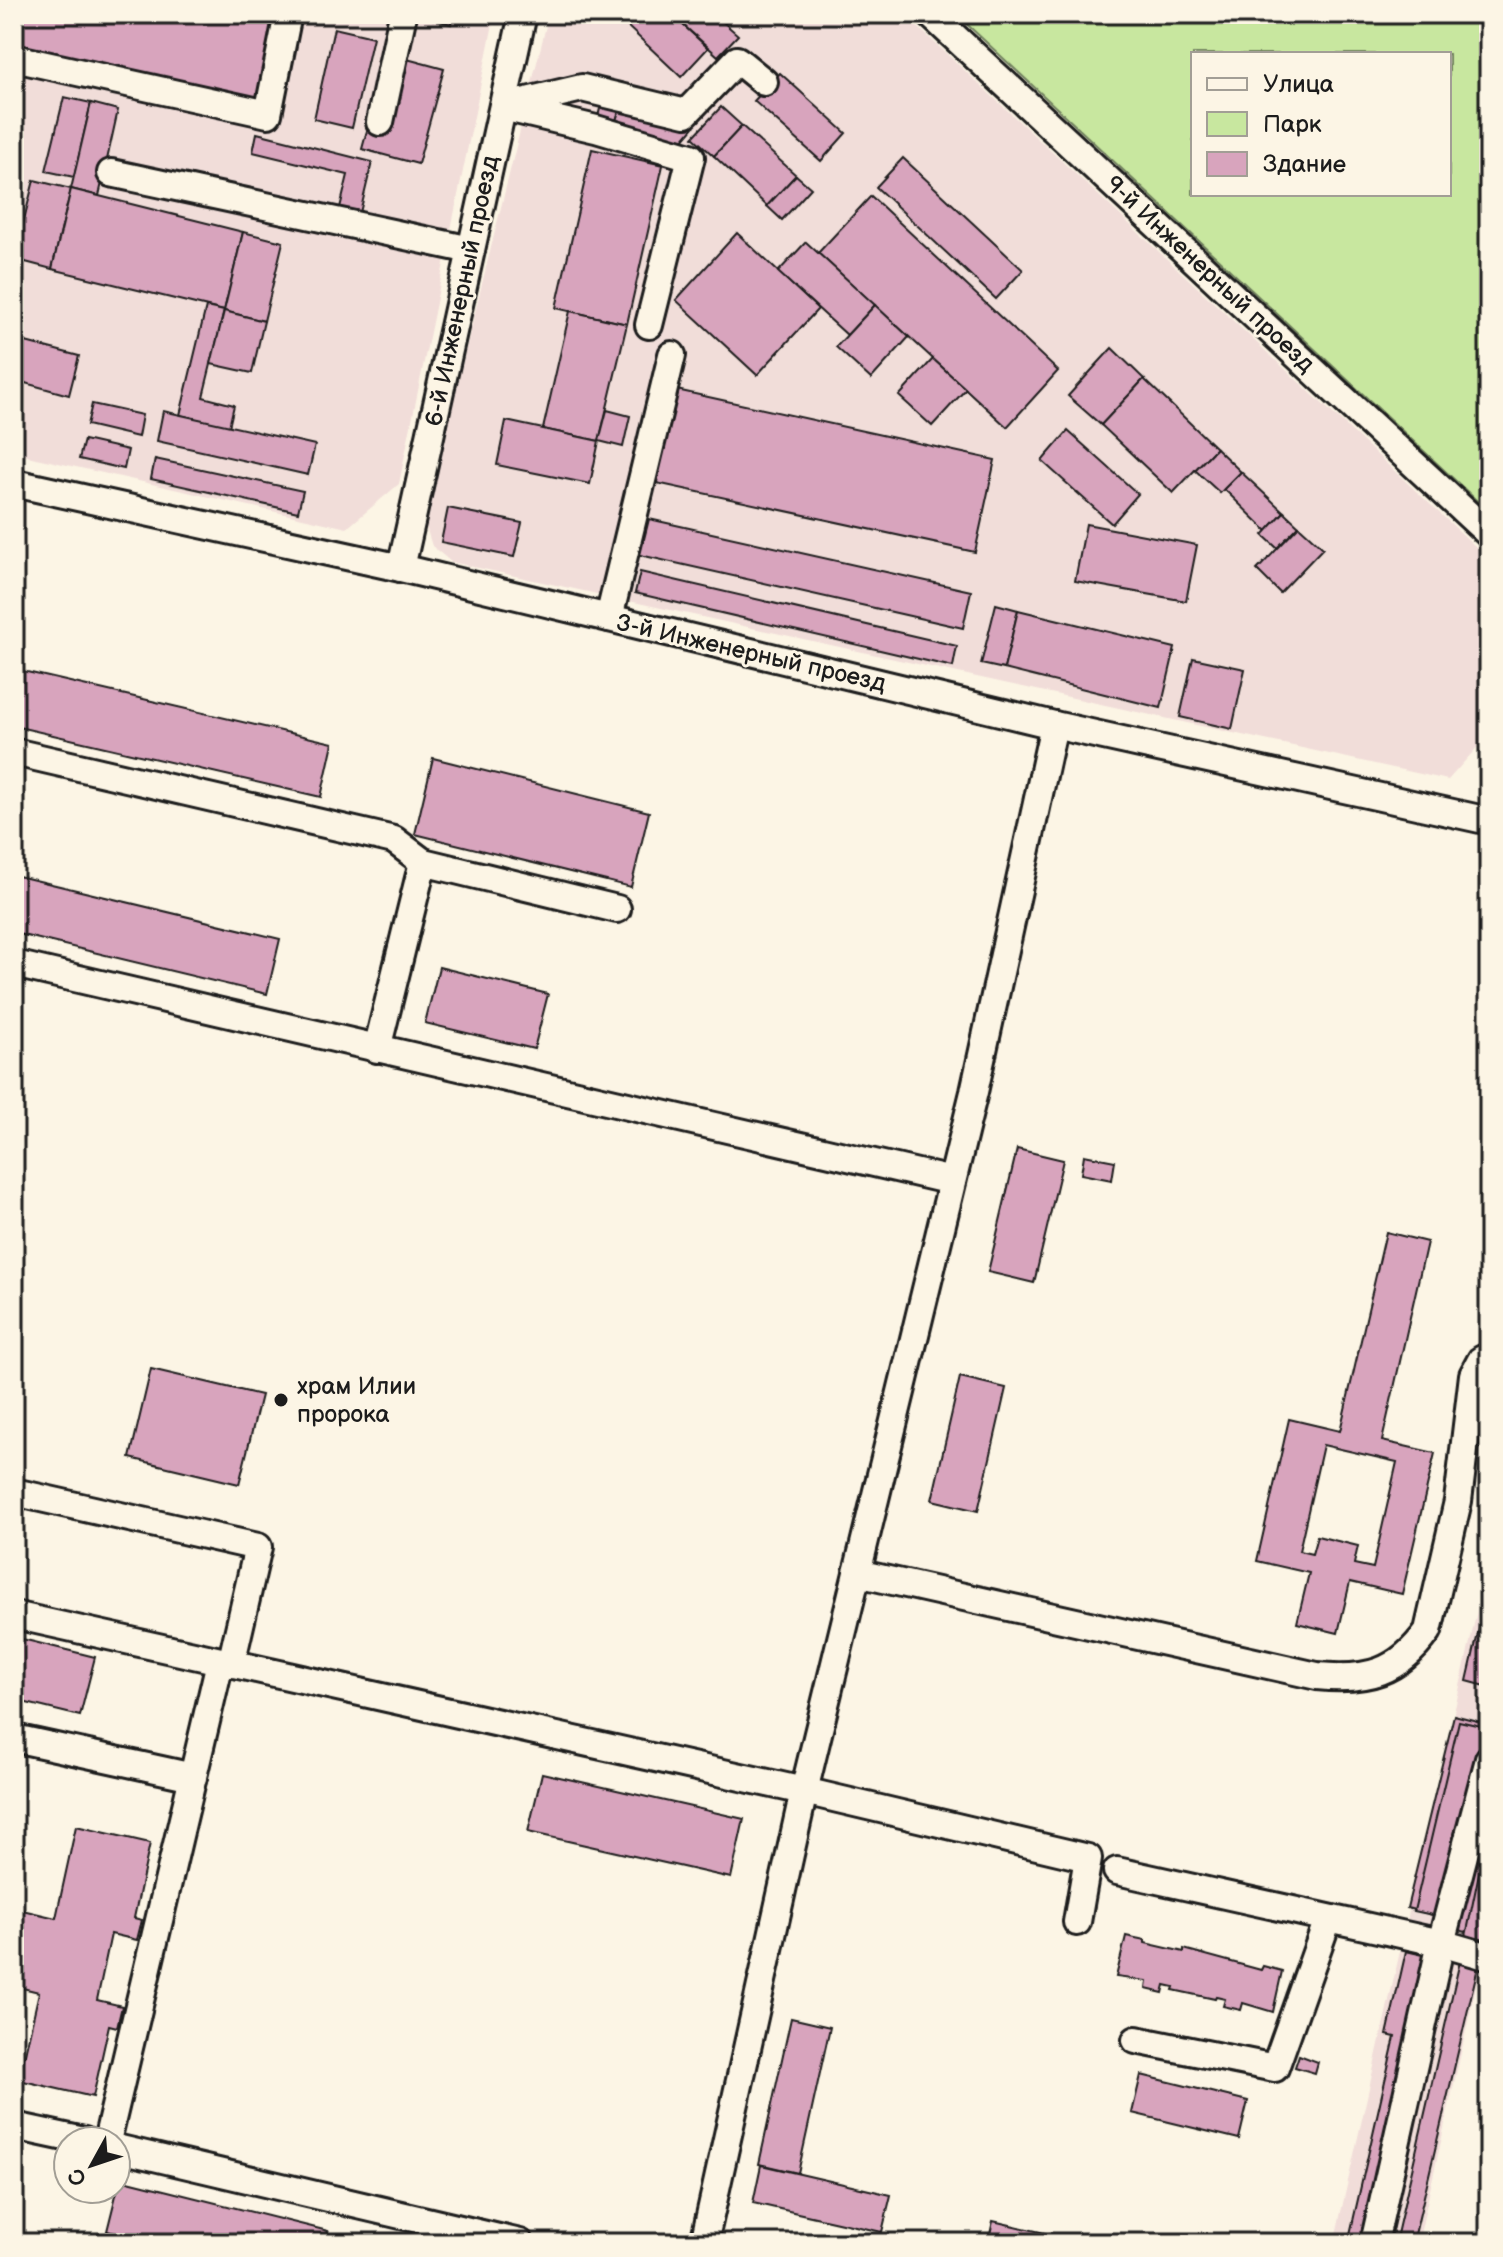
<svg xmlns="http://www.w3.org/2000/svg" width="1503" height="2257" viewBox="0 0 1503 2257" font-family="'Balsamiq Sans',sans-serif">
	<rect width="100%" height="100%" fill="#fcf5e5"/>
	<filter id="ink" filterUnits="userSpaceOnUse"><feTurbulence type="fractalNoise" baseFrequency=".0125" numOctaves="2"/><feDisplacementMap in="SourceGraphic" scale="16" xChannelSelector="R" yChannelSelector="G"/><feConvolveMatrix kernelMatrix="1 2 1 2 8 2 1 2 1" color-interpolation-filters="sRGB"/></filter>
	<g filter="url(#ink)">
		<g fill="#f1ddd9">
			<polygon points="14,14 495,14 399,484 347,528 14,453"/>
			<polygon points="549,14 904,14 1489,559 1489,734 1448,780 451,562 432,546 425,524 433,481"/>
			<polygon points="1489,1558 1489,1929 1418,2243 1334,2243"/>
		</g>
		<path fill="#c8e79f" stroke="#72825e" stroke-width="2" fill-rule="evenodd" d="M956,14H1489V512ZM1193,54H1449V194H1193Z"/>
		<g fill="#d8a4bd" stroke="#1c1c1c" stroke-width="2" fill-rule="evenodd">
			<polygon points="14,14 279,14 259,103 14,47"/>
			<polygon points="413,14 453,14 451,24"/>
			<polygon points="635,14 671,14 708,48 681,77 626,25"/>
			<polygon points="671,14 714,14 738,35 718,56"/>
			<polygon points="334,28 373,37 352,128 314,119"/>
			<polygon points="407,59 444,69 418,164 362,149 368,127 387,132"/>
			<polygon points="780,73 846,133 821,161 754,101"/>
			<polygon points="64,97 91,103 74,177 46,171"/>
			<polygon points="602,101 621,105 613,130 596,124"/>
			<polygon points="91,103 118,110 99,196 71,189"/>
			<polygon points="621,105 694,127 676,148 613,130"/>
			<polygon points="721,107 742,126 714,156 693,137"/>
			<polygon points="742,126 796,175 767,206 714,156"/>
			<polygon points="257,133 372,162 359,217 339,212 348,175 253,152"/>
			<polygon points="592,149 663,165 627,324 556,308"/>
			<polygon points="903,158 1023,270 996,299 876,187"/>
			<polygon points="796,175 811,188 782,220 767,206"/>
			<polygon points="34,180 71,189 52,269 14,259"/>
			<polygon points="71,189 243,232 224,311 52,269"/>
			<polygon points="871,196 1058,371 1007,427 818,253"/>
			<polygon points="243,232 283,242 264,321 224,311"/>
			<polygon points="737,233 818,309 757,375 676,300"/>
			<polygon points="806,242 875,305 847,335 778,272"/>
			<polygon points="875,305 909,337 871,379 836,347"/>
			<polygon points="206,307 224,311 203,397 234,405 229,427 180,415"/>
			<polygon points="224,311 264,321 252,373 211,364"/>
			<polygon points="570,311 627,324 599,441 543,429"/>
			<polygon points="14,339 79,356 69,395 14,380"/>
			<polygon points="1112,348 1144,379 1101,425 1068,396"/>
			<polygon points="933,359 966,389 932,426 899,396"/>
			<polygon points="1144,379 1216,448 1173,493 1101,425"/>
			<polygon points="672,389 995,460 975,552 652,482"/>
			<polygon points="92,404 142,415 138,437 87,425"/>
			<polygon points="607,410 630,416 623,447 599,441"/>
			<polygon points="163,411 315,445 308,475 157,441"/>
			<polygon points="506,421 599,441 590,484 497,465"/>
			<polygon points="1068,431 1138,494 1112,524 1042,461"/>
			<polygon points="84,440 128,450 124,469 79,459"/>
			<polygon points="1216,448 1241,472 1220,493 1195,470"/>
			<polygon points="155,459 303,491 298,512 151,479"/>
			<polygon points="1241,472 1284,512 1267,531 1224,489"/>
			<polygon points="448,508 522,523 514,557 441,542"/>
			<polygon points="1284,512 1299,526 1277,548 1263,535"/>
			<polygon points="649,519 971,591 963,628 640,555"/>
			<polygon points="1086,524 1197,545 1186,601 1075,581"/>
			<polygon points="1299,526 1323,548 1280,593 1257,570"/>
			<polygon points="640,572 957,646 953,667 635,593"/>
			<polygon points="996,604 1018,610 1004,669 981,664"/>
			<polygon points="1018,610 1175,648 1161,708 1004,669"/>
			<polygon points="1193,658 1245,669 1232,729 1180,717"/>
			<polygon points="14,669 333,743 321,797 14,726"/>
			<polygon points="433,758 649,812 631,887 415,834"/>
			<polygon points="14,875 280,939 267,994 14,933"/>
			<polygon points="439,967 548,994 534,1049 425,1023"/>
			<polygon points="1017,1149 1063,1160 1034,1283 988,1272"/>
			<polygon points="1084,1155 1115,1161 1112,1180 1081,1174"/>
			<path d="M1386,1232L1427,1242L1382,1441L1435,1453L1402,1594L1350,1582L1338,1633L1297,1623L1309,1573L1257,1561L1289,1419L1340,1431ZM1323,1445L1397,1462L1373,1568L1354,1564L1358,1546L1317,1536L1312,1554L1299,1551Z"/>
			<polygon points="151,1369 261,1395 239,1484 130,1458"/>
			<polygon points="960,1377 1006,1388 978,1511 932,1500"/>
			<polygon points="1485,1603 1489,1605 1489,1687 1467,1681"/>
			<polygon points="14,1637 95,1657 80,1716 14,1700"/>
			<polygon points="1454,1715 1481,1722 1433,1915 1407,1908"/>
			<polygon points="1459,1721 1485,1727 1442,1917 1414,1911"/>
			<polygon points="542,1773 744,1819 731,1878 528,1832"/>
			<polygon points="1489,1797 1489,1927 1487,1937 1458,1930"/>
			<polygon points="1489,1825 1489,1941 1466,1936"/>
			<polygon points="76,1826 150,1843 134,1918 142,1920 137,1940 111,1934 97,2000 122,2006 117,2027 109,2025 93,2097 19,2080 39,1992 14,1986 14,1908 56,1918"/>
			<polygon points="1126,1936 1145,1940 1145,1943 1184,1952 1184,1949 1261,1970 1263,1966 1282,1971 1273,2012 1243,2003 1241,2010 1223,2006 1225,1999 1216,1997 1215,1999 1173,1990 1174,1987 1165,1985 1163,1993 1146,1989 1147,1981 1116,1977"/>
			<polygon points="1406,1951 1432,1957 1367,2243 1348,2243 1395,2037 1387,2035"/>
			<polygon points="1460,1961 1478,1967 1413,2243 1395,2243"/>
			<polygon points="791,2018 830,2027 798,2173 759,2164"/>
			<polygon points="1299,2055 1318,2062 1315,2073 1295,2067"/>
			<polygon points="1141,2075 1248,2101 1239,2139 1132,2113"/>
			<polygon points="761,2165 891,2195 882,2232 753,2203"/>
			<polygon points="120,2179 328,2231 325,2243 156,2243 107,2231"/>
			<polygon points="993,2221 1088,2243 988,2243"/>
		</g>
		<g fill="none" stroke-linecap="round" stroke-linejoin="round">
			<defs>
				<g id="minor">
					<polyline points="930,14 1489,534"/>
					<polyline points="14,58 268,114 288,14"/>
					<polyline points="510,105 582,88 686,113 737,60 764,82"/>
					<polyline points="503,107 596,129 691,157 649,325"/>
					<polyline points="380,122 403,14"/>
					<polyline points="111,173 471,250"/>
					<polyline points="14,483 401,568 1054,725 1489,821"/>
					<polyline points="401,568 523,14"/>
					<polyline points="609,618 672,355"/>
					<polyline points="14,752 394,840 423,862"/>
					<polyline points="14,964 952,1181"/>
					<polyline points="377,1049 423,862 617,909"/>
					<polyline points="14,1492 258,1547 231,1664"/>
					<path d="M857,1573L1317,1676C1367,1681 1398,1673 1428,1631L1458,1501L1473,1375L1481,1360L1489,1356"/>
					<polyline points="14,1615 804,1791 1088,1858 1077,1922"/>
					<polyline points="14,1738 193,1777"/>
					<polyline points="1117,1871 1441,1943 1489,1957"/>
					<polyline points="1136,2040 1275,2068 1328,1919"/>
					<polyline points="14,2126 84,2141"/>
					<polyline points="107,2141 220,1662"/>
					<polyline points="116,2148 520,2243"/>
					<polyline points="704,2243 804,1791 974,1092 1054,725"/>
					<polyline points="1374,2243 1441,1943 1489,1759"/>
				</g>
			</defs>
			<use href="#minor" stroke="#1c1c1c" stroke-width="32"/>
			<use href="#minor" stroke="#fcf5e5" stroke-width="26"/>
		</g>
	</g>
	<circle fill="#1c1c1c" stroke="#fcf5e5" stroke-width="3" cx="281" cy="1400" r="8"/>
	<g text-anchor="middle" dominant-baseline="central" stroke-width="6" stroke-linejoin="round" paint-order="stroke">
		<g font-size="24" fill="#1c1c1c" stroke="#fcf5e5">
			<text transform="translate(1210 274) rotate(43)">9-й Инженерный проезд</text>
			<text transform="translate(462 291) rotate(-78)">6-й Инженерный проезд</text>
			<text transform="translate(751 653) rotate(13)">3-й Инженерный проезд</text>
		</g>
		<g font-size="24" fill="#1c1c1c" stroke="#fcf5e5" text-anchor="start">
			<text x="297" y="1386">храм Илии<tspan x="297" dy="28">пророка</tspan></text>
		</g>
	</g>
	<rect width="1503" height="2257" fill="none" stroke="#fcf5e5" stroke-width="48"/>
	<rect x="24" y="24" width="1455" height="2209" fill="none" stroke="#1c1c1c" stroke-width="3" filter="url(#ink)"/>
	<rect x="1191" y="52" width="260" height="144" fill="#fcf5e5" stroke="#a29e95" stroke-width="2"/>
	<rect x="1207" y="78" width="40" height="12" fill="#fcf5e5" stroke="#a29e95" stroke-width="2"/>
	<text x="1263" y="92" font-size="24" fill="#1c1c1c">Улица</text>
	<rect x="1207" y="112" width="40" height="24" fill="#c8e79f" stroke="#a29e95" stroke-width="2"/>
	<text x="1263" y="132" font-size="24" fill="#1c1c1c">Парк</text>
	<rect x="1207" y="152" width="40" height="24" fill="#d8a4bd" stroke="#a29e95" stroke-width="2"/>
	<text x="1263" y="172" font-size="24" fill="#1c1c1c">Здание</text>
	<g transform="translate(92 2165) rotate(230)"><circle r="38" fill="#fcf5e5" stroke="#a29e95" stroke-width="2"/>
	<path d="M0-6L14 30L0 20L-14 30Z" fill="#1c1c1c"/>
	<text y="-12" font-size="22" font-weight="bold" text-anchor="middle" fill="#1c1c1c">С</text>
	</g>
</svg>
